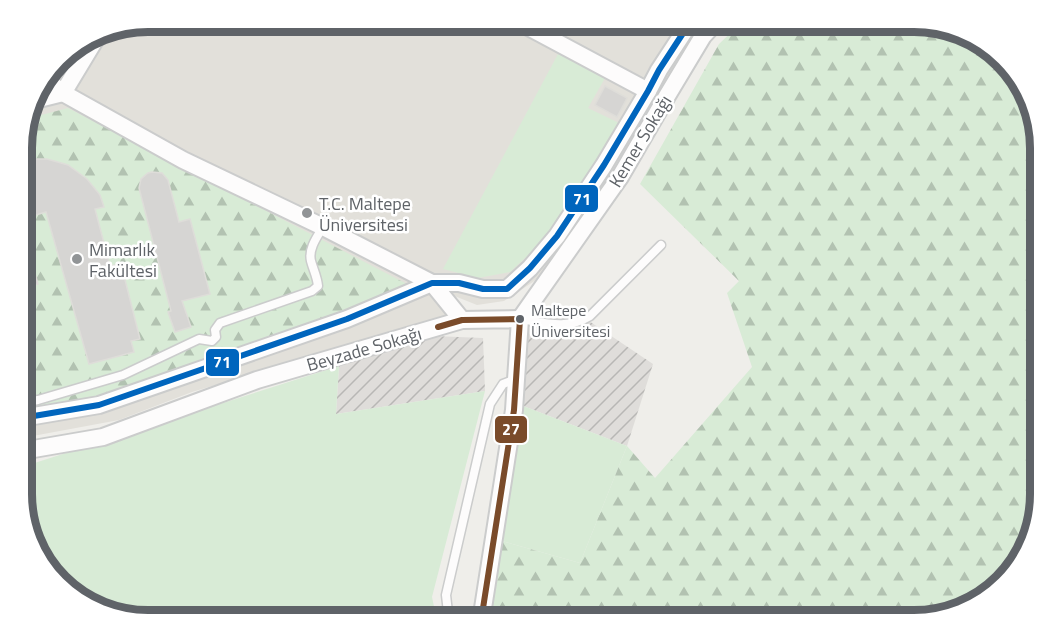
<svg xmlns="http://www.w3.org/2000/svg" width="1062" height="642" viewBox="0 0 1062 642" font-family="'Titillium Web',sans-serif">
	<defs>
		<pattern id="industrial-furrows" width="10" height="10" patternUnits="userSpaceOnUse" patternTransform="scale(1.5)"><rect width="10" height="10" fill="#dfddda"/><path d="M-1 1l2-2M0 10L10 0M9 11l2-2" fill="none" stroke="#b8b7b5"/></pattern>
		<pattern id="forest-firs" width="22" height="20" patternUnits="userSpaceOnUse" patternTransform="scale(1.5)"><rect width="22" height="20" fill="#d8ebd6"/><path d="M5 1l3.5 6h-7zM16 11l3.5 6h-7z" fill="#b2c2b1"/></pattern>
	</defs>
	<rect width="100%" height="100%" fill="#efeeea"/>
	<g fill="url(#industrial-furrows)">
		<polygon points="580,315 653,364 627,446 518,404 523,319"/>
		<polygon points="434,336 483,338 485,391 336,414 339,366"/>
	</g>
	<polygon fill="#e2e0da" points="147,21 713,21 613,180 551,266 533,282 504,301 477,305 452,295 445,316 192,392 119,420 22,438 22,131 34,91 64,53 99,30"/>
	<g fill="#d8ebd6">
		<polygon points="558,54 605,78 588,108 619,123 572,202 537,247 510,272 478,278 443,269"/>
		<polygon points="339,366 336,414 485,391 432,597 437,621 147,621 84,604 42,565 22,511 22,467"/>
		<polygon points="518,404 627,446 580,563 502,541"/>
	</g>
	<g fill="url(#forest-firs)">
		<polygon points="743,21 915,21 978,38 1020,77 1041,139 1041,503 1024,558 978,604 923,621 485,621 502,541 580,563 627,446 655,478 752,367 727,293 739,281 640,184 719,44"/>
		<polygon points="89,37 66,65 60,69 52,68 64,53"/>
		<polygon points="68,108 405,283 406,289 390,297 122,392 22,414 22,131 26,119"/>
	</g>
	<g fill="#d6d5d3" stroke="#deddd9" stroke-width="1.5">
		<polygon points="605,86 627,98 617,117 595,105"/>
		<polygon points="35,159 47,159 68,165 87,179 100,195 104,207 95,209 110,266 121,264 140,339 131,341 134,352 89,364 46,212 22,219 22,170 25,169 23,162"/>
		<polygon points="152,172 162,173 168,180 179,222 190,219 210,294 182,301 191,327 175,332 168,312 171,311 139,188 141,179 148,173"/>
		<polygon points="22,239 25,239 38,284 22,288"/>
	</g>
	<g fill="none" stroke-linecap="round" stroke-linejoin="round">
		<defs>
			<g id="lane">
				<polyline points="554,41 565,21"/>
				<path d="M520,319C546,323 567,330 590,316L661,245"/>
				<path d="M22,403L38,400L123,375L199,339L212,341L216,337L215,330L220,323L312,291L318,286C317,276 313,269 311,261C308,249 317,237 323,227"/>
				<polyline points="449,621 446,595 490,404 503,384 516,379"/>
			</g>
			<g id="street">
				<polyline points="517,21 648,91"/>
				<polyline points="44,78 63,93 183,160 323,227 432,283 462,320"/>
				<polyline points="31,101 63,93 101,30"/>
				<polyline points="520,319 620,177 667,96 703,36 717,21"/>
				<polyline points="22,418 99,405 347,319 432,283 459,283 483,289 507,289 530,268 557,236 604,165 648,91 659,70 691,21"/>
				<polyline points="22,451 103,437 257,380 462,320 520,319 514,410 481,621"/>
			</g>
		</defs>
		<use href="#lane" stroke="#cbcccc" stroke-width="11"/>
		<use href="#street" stroke="#cbcccc" stroke-width="20"/>
		<use href="#lane" stroke="#fdfcfc" stroke-width="8"/>
		<use href="#street" stroke="#fdfcfc" stroke-width="16"/>
		<defs>
			<polyline id="bus-1" points="22,418 99,405 347,319 432,283 459,283 483,289 507,289 530,268 557,236 604,165 648,91 659,70 691,21"/>
			<polyline id="bus-2" points="438,327 462,320 520,319 514,410 481,621"/>
		</defs>
		<use href="#bus-1" stroke="#fff" stroke-width="10"/>
		<use href="#bus-2" stroke="#fff" stroke-width="10"/>
		<use href="#bus-1" stroke="#0065bd" stroke-width="6"/>
		<use href="#bus-2" stroke="#7a4b2a" stroke-width="6"/>
	</g>
	<g fill="#919496" stroke="#fff" stroke-width="2">
		<circle cx="307" cy="213" r="6"/>
		<circle cx="77" cy="259" r="6"/>
	</g>
	<circle fill="#5f6368" stroke="#fff" stroke-width="2" cx="520" cy="319" r="5"/>
	<g text-anchor="middle" dominant-baseline="central" stroke-width="5" stroke-linejoin="round" paint-order="stroke">
		<g font-size="16" fill="#5f6368" stroke="#fff" text-anchor="start">
			<text x="531" y="310">Maltepe<tspan x="531" dy="21">Üniversitesi</tspan></text>
		</g>
		<g font-size="18" fill="#5f6368" stroke="#fff">
			<text transform="translate(640 141) rotate(-59)">Kemer Sokağı</text>
			<text transform="translate(364 349) rotate(-16)">Beyzade Sokağı</text>
		</g>
		<g font-size="18" fill="#5f6368" stroke="#fff" text-anchor="start">
			<text x="319" y="203">T.C. Maltepe<tspan x="319" dy="21">Üniversitesi</tspan></text>
			<text x="89" y="249">Mimarlık<tspan x="89" dy="21">Fakültesi</tspan></text>
		</g>
	</g>
	<path d="M0 0H1062V642H0ZM148 32H914A116 116 0 0 1 1030 148V494A116 116 0 0 1 914 610H148A116 116 0 0 1 32 494V148A116 116 0 0 1 148 32Z" fill="#fff" fill-rule="evenodd"/>
	<path fill="none" stroke="#5f6368" stroke-width="8" d="M148 32H914A116 116 0 0 1 1030 148V494A116 116 0 0 1 914 610H148A116 116 0 0 1 32 494V148A116 116 0 0 1 148 32Z"/>
	<g stroke="#fff" stroke-width="2">
		<rect x="564" y="184" width="35" height="29" rx="6" fill="#0065bd"/>
		<rect x="205" y="348" width="35" height="29" rx="6" fill="#0065bd"/>
		<rect x="494" y="415" width="34" height="29" rx="6" fill="#7a4b2a"/>
	</g>
	<g font-size="16" text-anchor="middle" font-weight="bold" fill="#fff">
		<text x="582" y="205">71</text>
		<text x="222" y="368">71</text>
		<text x="511" y="435">27</text>
	</g>
</svg>
